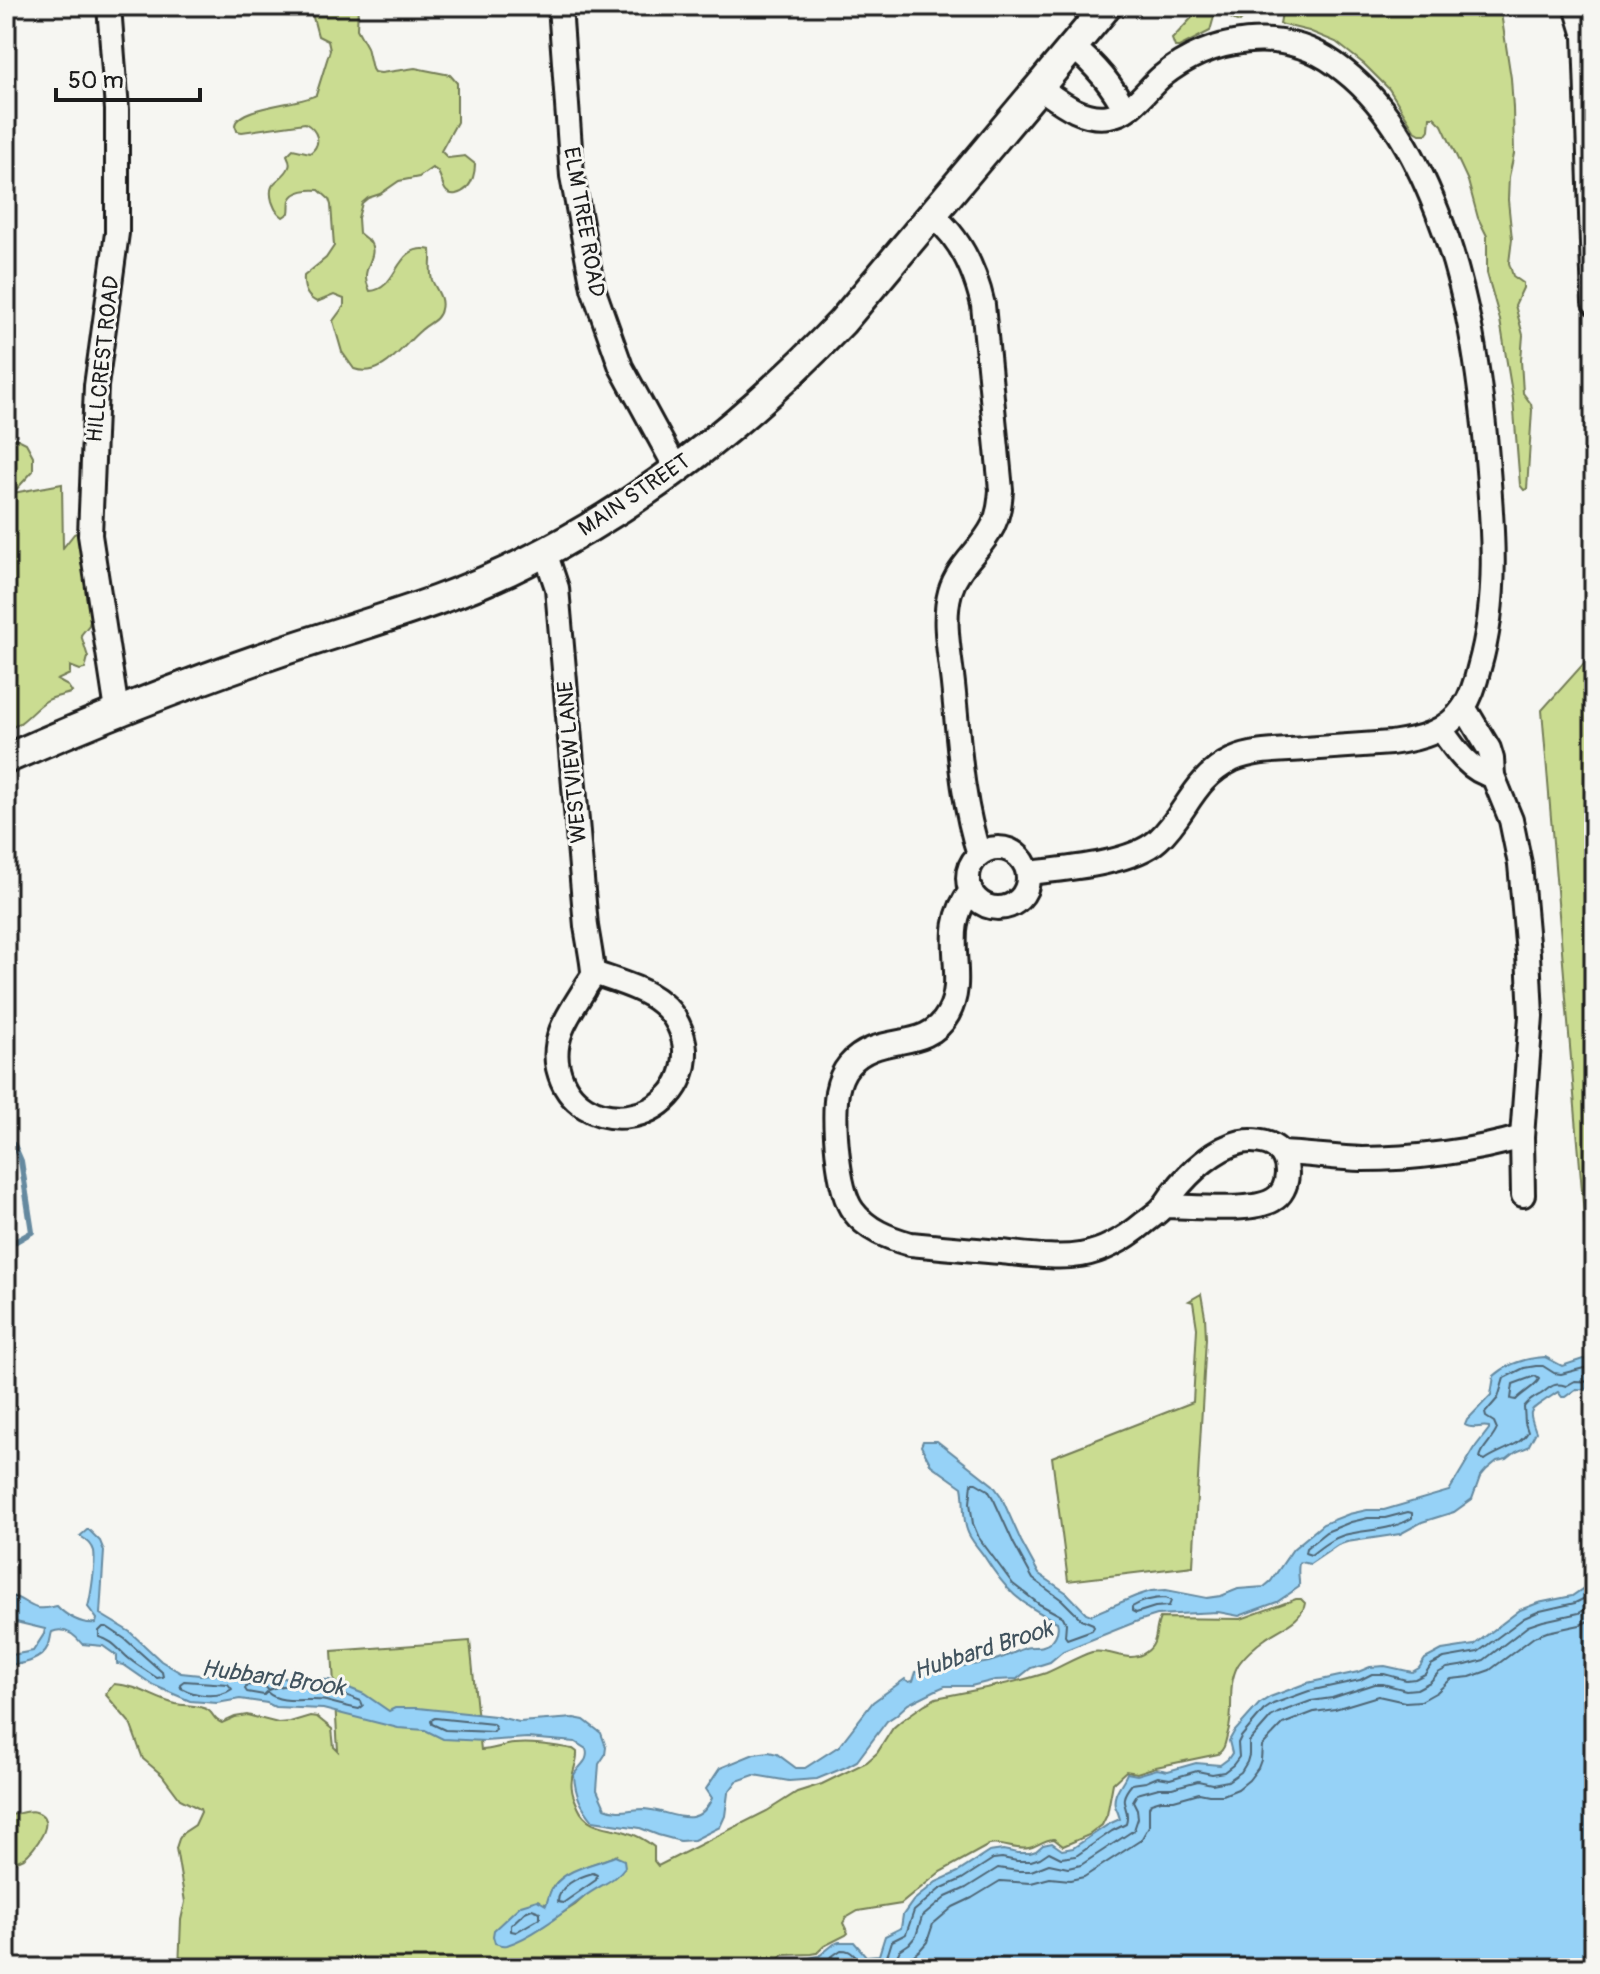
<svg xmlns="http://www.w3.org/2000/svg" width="1600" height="1974" viewBox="0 0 1600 1974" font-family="Pangolin,sans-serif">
	<rect width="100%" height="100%" fill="#f6f6f2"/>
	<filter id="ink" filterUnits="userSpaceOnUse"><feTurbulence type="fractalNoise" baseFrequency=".0125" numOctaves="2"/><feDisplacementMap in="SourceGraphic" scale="16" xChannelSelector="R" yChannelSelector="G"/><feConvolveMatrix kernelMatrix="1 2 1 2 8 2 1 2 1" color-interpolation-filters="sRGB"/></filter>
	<g filter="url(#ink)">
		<g fill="#cadc91" stroke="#737c56" stroke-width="2" fill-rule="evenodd">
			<path d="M310,6H358L357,29L367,47L372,69L374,72L381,73L415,68L450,75L457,83V122L441,151L448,158L465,156L475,164C475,173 473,181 467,188C464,191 460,193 456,194C441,196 444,179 437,171C436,170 434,169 432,168L419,177L399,181L380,194L368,198L362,203L358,218L359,233C362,236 367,239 370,242C378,254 365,266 366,277C366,283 368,286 370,291C400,289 394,242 431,250C432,260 429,270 432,280C436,290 444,298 441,309C440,320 427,324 420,331C402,346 383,379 354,369L342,352L333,321L344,306V299L334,295L317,302C306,297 303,288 304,276L326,258L334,246L331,205L329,199L319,190C311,189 294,190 290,200C289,204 290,209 289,213L283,217C276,212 275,209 272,201C266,179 283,182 289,167C291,163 289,159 287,155L293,149L310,153C323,143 317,130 305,123L242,132L237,131C237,129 235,127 235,125C238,106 302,104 316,95L330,50L328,41L318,36Z"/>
			<path d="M1199,6H1253L1240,22C1230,20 1225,11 1215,13L1210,31L1179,47H1175L1172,39L1199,10Z"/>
			<polygon points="1283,6 1504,6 1501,13 1511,78 1513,108 1514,154 1509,177 1508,200 1512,239 1509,263 1513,276 1523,283 1523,288 1515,305 1523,335 1521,360 1523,393 1531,404 1532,410 1527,489 1524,490 1520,485 1513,399 1500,320 1487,273 1487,236 1478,218 1468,181 1442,125 1434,117 1430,117 1429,130 1426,134 1420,134 1415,131 1389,89 1364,64 1336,42 1309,31 1280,24"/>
			<path d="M6,438H16L26,443L33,456V471L13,493L62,484L63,548L74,534L78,532H82L88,563L91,617L89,625L81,635L88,657L85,669L80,670L70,666V674L57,680L68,686L72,692C64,696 54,696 46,701C32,710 23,726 6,729Z"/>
			<polygon points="1594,652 1594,1335 1542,710"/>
			<polygon points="1201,1294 1205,1316 1206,1338 1193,1566 1068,1581 1052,1457 1193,1402 1197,1328 1193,1302 1189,1301"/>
			<path d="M1296,1599H1301L1305,1603C1303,1621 1278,1629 1265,1639C1256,1645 1244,1656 1238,1665C1226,1687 1235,1710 1228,1732C1225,1741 1226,1748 1218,1754L1156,1767L1137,1773L1126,1771L1113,1783L1107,1815L1102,1825L1089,1835L1063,1846L1054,1839C1042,1840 1038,1846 1029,1848C1016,1851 1002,1842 989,1845L940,1872L901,1904L858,1911L846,1918L843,1923L848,1933L846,1935L824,1946L817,1953L812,1954L784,1955L766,1968H179L181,1920L185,1902L176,1848L179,1839L183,1833L195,1825L201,1812L200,1809L180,1799L162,1775L143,1759L130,1723L106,1695L107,1692L114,1684C138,1685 155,1699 176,1704C186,1706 200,1705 208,1710C215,1715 212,1719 222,1723L235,1717L247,1715L278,1723L290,1722L310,1716L317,1717L332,1729L334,1747L338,1751L332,1651L470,1641L481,1750C493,1750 502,1745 514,1744C534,1742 554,1746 573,1749L577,1752C578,1765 569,1775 572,1789C572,1795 576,1801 578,1807C587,1828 607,1826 626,1832C636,1835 646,1840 654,1847V1861L658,1866L767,1811L797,1792L822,1784L867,1762L877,1753L893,1728L901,1721L925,1704L936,1698C973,1690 1010,1685 1046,1673C1061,1667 1076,1657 1092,1652C1110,1648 1129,1665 1146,1652C1159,1643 1154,1630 1160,1618L1241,1619ZM615,1856L585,1896L575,1905L533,1932L539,1901L542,1904H547C549,1900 549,1895 551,1891C559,1871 597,1864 615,1856Z"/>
			<path d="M6,1811L11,1815C18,1814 29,1809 36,1812C59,1819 34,1850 24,1858C18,1861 12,1863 6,1865Z"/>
		</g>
		<g fill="#96d2f7" stroke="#65899f" stroke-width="2">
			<path d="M1545,1357L1562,1366L1583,1359L1594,1361V1390L1576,1389L1565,1397H1562L1558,1392C1554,1394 1551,1397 1547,1399C1529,1412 1527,1408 1536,1432L1528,1447L1516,1452L1507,1459L1497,1461L1486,1470L1480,1477L1472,1499L1454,1512L1422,1522L1400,1534L1347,1542L1338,1545L1310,1564L1300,1562C1296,1567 1300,1580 1299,1587L1277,1602L1239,1616L1218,1612L1157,1615L1138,1621L1063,1651L1050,1662L1031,1668L1017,1679L995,1680L971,1686H945L936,1690L908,1704L896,1715L887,1721L857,1761L846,1767L817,1779L789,1781L754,1775L737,1781L728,1793L725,1816L720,1827L694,1840L680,1841L658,1835L640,1828L593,1821C581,1806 575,1795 574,1775C579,1765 590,1761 586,1749L575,1742L527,1738L485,1741L443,1739L425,1730L398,1728L323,1709L275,1707L267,1703L240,1699L217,1703L190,1701L153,1685L124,1665L117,1664V1656L103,1646L82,1644C74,1634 64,1627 52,1632C50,1637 51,1642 48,1646C42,1660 20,1667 6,1663V1656L33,1651L44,1634L45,1629L16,1622L11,1617L6,1615V1595C21,1596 24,1604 37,1608C43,1609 51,1607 57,1606C66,1616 82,1625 96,1623L97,1619L88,1607C91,1595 96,1563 94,1551C92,1544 87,1540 80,1536L88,1529L100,1541L104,1551L100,1614L130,1632L161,1661L181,1673L200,1675L213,1674L260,1677L271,1680L284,1678L329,1680L364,1694L389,1711L395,1708H418L495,1716L519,1722L574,1718L584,1720L601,1733L606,1747L605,1755L599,1764L597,1790L605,1808C618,1814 630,1809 644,1809C670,1810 697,1833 712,1798L706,1789L720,1768L754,1754L769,1752L777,1754L796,1768H805L839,1746L873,1702L905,1679L909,1682L913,1681L916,1672C930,1665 943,1667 959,1666C967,1666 976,1664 984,1663C1000,1660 1010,1654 1025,1648C1031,1646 1038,1648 1043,1646C1054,1643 1060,1631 1057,1622C1019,1603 1006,1591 984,1556C978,1547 970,1540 967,1530C962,1516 965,1501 962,1487L931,1465L921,1446L923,1441H937L993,1485L1001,1496L1021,1541L1039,1574L1067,1593L1086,1613L1091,1615L1136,1596L1151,1591L1166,1590L1207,1598L1221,1596L1238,1589L1264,1587L1271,1581L1293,1549L1323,1524L1349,1514L1367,1510H1384L1449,1491L1476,1446L1489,1429V1427C1481,1425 1472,1430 1465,1425L1467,1420L1491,1395L1494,1376C1508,1363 1526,1358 1545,1357Z"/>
			<path d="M1594,1581V1968H786L804,1959L819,1956L834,1944L839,1942H854L866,1956L879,1955L885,1936L901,1928L903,1915L913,1901L936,1882L958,1872L989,1852L1003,1850L1018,1853H1030L1036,1851L1043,1845L1052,1843L1062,1850L1073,1848L1109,1824L1120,1819C1119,1815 1117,1810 1115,1806C1112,1793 1123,1784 1127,1773L1137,1775L1157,1769L1168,1771L1196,1763L1220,1765L1228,1759L1232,1753L1229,1741L1234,1732L1259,1704L1270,1697L1307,1683L1358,1672L1370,1667L1385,1666L1412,1672L1419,1668L1425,1659L1442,1650L1474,1645L1520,1610L1538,1603L1572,1596Z"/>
			<path d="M615,1856L624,1860L625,1867C615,1881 598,1886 584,1897C564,1912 531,1938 507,1945C502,1946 500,1945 495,1943L493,1936L494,1930L521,1905L537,1900L546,1905C548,1900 549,1892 553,1887C566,1868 596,1864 615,1856Z"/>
		</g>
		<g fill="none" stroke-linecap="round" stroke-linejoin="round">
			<g stroke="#4d6574" stroke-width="2">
				<path d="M1594,1369L1584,1368L1561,1374L1554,1373L1543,1366H1536L1524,1368L1504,1378L1498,1398L1485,1413L1486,1417L1494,1422L1497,1429C1493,1440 1481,1448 1480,1458L1485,1460C1499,1450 1519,1447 1528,1432L1525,1423L1524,1407C1529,1400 1534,1398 1541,1394C1551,1387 1553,1382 1566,1386L1575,1381L1594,1382"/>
				<path d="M1535,1376L1539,1379C1536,1386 1522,1393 1516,1400L1511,1399L1513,1384Z"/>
				<polygon points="972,1483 976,1483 988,1490 994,1500 1014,1544 1033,1579 1062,1600 1081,1619 1093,1624 1094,1627 1092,1630 1067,1639 1065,1636 1066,1623 1063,1617 1039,1604 1013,1584 979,1538 973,1524 970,1503"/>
				<path d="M1408,1512L1412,1513V1518C1391,1531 1367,1529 1344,1535C1331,1539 1321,1547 1311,1555L1305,1553L1306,1548L1326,1532L1351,1522L1368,1518H1385Z"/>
				<path d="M1166,1598L1171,1601L1169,1606L1155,1607L1136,1613L1132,1611V1607C1143,1600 1154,1598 1166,1598Z"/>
				<path d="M107,1627L125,1639L162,1672L163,1677L157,1678C147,1671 136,1665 127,1657C118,1649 112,1640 99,1637V1631L103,1627Z"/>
				<path d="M184,1681L228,1684L232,1689C218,1699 196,1696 181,1688L180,1684Z"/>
				<path d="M247,1685L266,1687L268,1690C297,1678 333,1690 361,1701L363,1706L359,1709C348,1707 337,1704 326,1701C308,1697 282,1706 267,1692L264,1695L247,1692L245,1689Z"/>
				<polygon points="435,1718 493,1724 496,1729 494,1732 445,1730 432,1724 431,1720"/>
				<path d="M593,1873L597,1875L596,1880L563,1903L558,1902C558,1886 578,1877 593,1873Z"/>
				<polygon points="532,1909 540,1912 540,1918 516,1932 511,1931 511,1925 525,1912"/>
				<path d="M803,1968L822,1963L841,1950C851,1950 851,1953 858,1959C864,1965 877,1967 884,1961C888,1957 890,1947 892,1941L906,1934L914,1911L940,1889L962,1879L993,1859L1002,1858L1017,1861H1031L1040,1858L1049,1852L1061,1858L1076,1856L1112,1831L1126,1824C1132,1805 1114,1805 1132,1784L1146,1782L1158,1777L1170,1779L1197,1771L1212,1774L1224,1772L1233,1765L1239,1757L1238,1743L1241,1737L1264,1710L1273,1704L1309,1691L1360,1680L1372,1674H1384L1406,1680L1415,1679L1425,1674L1431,1665L1444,1658L1478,1652L1524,1618L1540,1611L1575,1603L1587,1597L1594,1590"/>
				<polyline points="891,1968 900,1950 909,1944 916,1936 922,1917 946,1897 966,1888 998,1868 1018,1871 1031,1871 1049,1864 1068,1868 1081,1865 1134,1830 1138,1818 1137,1809 1133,1801 1137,1794 1159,1788 1172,1788 1198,1781 1212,1784 1228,1781 1241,1772 1247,1762 1249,1755 1249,1742 1271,1717 1278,1713 1311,1701 1332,1698 1375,1684 1383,1684 1406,1690 1417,1689 1430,1682 1438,1673 1447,1668 1466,1665 1484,1660 1528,1626 1543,1621 1579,1613 1594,1604"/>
				<polyline points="906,1968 910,1958 920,1950 927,1942 933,1924 953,1907 972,1898 1000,1881 1031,1883 1050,1878 1070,1880 1084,1877 1141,1840 1149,1826 1149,1807 1151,1803 1161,1800 1174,1800 1199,1793 1209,1795 1223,1795 1238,1789 1249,1780 1258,1768 1261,1760 1262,1746 1283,1724 1314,1712 1335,1709 1378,1696 1405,1702 1421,1701 1437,1692 1451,1679 1470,1677 1490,1670 1534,1637 1547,1632 1580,1625 1594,1618"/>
			</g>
			<polyline stroke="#65899f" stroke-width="6" points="6,1150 14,1145 21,1161 32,1232 6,1247"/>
			<defs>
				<g id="minor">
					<polyline points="109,6 117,110 117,233 96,386 90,535 117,711"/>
					<polyline points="560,6 572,176 593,288 621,367 676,468"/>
					<polyline points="1576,6 1585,36 1594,303"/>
					<path d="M1073,47C1094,64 1113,86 1125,110"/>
					<path d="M932,215C960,237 975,270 983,305L1001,490C1000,502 999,514 993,526C981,550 958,565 950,592C942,621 950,655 953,684C959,741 961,799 979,854"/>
					<path d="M545,552L557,588L586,926C587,933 594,971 593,974C592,979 586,985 584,990C569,1014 551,1038 558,1068C576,1143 687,1127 685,1050C684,1032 675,1014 661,1003C643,988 616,981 594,973"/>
					<polyline points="1464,707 1489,749 1492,759 1493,776 1511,820 1520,864 1528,954 1531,1016 1522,1137 1523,1195"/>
					<path d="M1441,729C1454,748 1470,772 1493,776"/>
					<circle cx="998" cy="878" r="30"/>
					<path d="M1028,873C1063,869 1132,864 1158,840C1187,814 1192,779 1232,760C1255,750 1281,751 1305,749C1334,747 1363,745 1391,743C1420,739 1447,732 1464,707C1472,695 1476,681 1479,668C1499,599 1493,528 1487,458C1480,375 1468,289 1437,211C1415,155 1385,99 1335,64C1282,26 1210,37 1161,77C1145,91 1132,113 1109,116C1082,121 1059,101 1039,87"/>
					<path d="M971,891C937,932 970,975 948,1014C926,1054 878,1031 849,1065C843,1072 839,1082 837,1092C833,1119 837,1190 853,1211C867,1230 889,1238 910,1244C941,1247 971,1250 1001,1252C1062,1258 1094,1265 1144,1223C1150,1218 1158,1213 1163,1207C1167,1203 1170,1197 1174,1192C1190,1172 1215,1148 1241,1142C1252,1140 1267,1141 1276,1148C1292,1160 1290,1191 1273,1200C1251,1213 1190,1206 1164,1206"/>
					<path d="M1282,1153C1309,1154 1335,1158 1362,1159C1411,1159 1476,1151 1522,1137"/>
				</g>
				<path id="major" d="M6,759C97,719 188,683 282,651C365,623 448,602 526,562C645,503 751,417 842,322L1107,6"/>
			</defs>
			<use href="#minor" stroke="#1c1c1c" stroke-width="28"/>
			<use href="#major" stroke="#1c1c1c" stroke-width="34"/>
			<use href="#minor" stroke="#f6f6f2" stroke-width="22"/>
			<use href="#major" stroke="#f6f6f2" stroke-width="28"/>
		</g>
	</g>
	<g text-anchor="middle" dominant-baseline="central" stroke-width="6" stroke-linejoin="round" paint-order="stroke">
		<g font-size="22" fill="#1c1c1c" stroke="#f6f6f2">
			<text transform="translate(584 222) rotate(80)">ELM TREE ROAD</text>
			<text transform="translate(103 359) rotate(-84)">HILLCREST ROAD</text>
			<text transform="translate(634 495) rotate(-34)">MAIN STREET</text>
			<text transform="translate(572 762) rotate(-95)">WESTVIEW LANE</text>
		</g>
		<g font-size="24" font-style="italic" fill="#41535e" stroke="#f6f6f2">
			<text transform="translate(983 1650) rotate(-18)">Hubbard Brook</text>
			<text transform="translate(273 1678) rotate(8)">Hubbard Brook</text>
		</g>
	</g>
	<rect width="1600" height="1974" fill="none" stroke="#f6f6f2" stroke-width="32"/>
	<rect x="16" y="16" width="1568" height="1942" fill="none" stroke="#1c1c1c" stroke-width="3" filter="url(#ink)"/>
	<path d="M56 88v12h144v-12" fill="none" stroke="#1c1c1c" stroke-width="4"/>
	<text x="68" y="88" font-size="24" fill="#1c1c1c" stroke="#f6f6f2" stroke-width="6" paint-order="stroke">50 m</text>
</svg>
